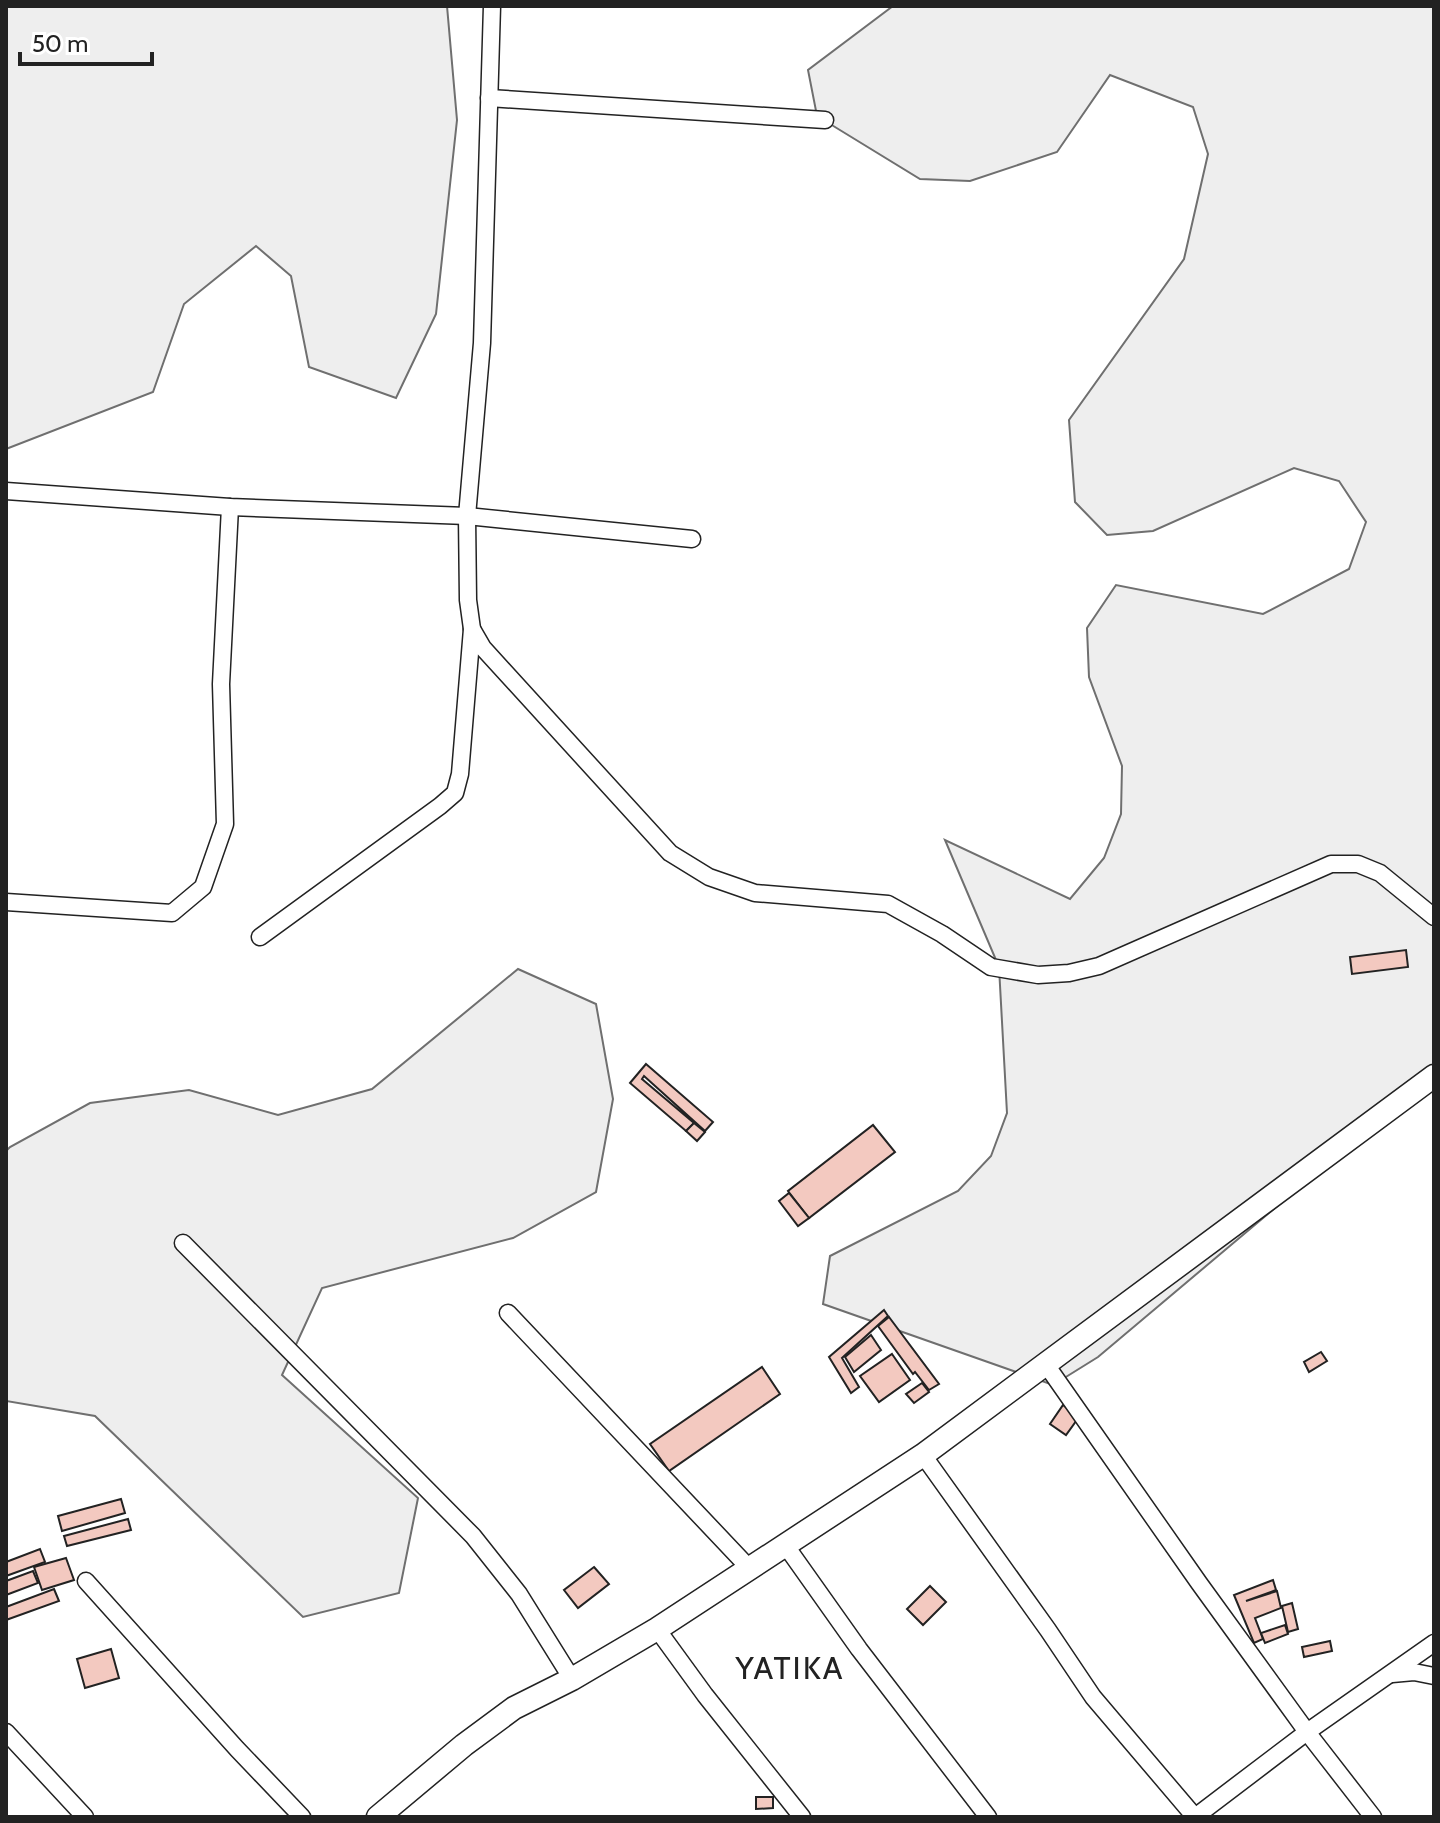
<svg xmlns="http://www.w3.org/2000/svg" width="1440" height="1823" viewBox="0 0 1440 1823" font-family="Cabin,sans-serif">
	<rect width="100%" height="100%" fill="#fff"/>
	<g fill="#eee" stroke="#6f6f6f" stroke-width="2">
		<polygon points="6,6 447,6 457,120 436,314 396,398 309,367 291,276 256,246 184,304 153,392 6,449"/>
		<polygon points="893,6 1434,6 1434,1074 1098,1357 1053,1385 823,1304 830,1256 958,1191 991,1156 1007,1113 999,967 945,840 1070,899 1104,858 1121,814 1122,766 1089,677 1087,628 1116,585 1263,614 1349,569 1366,522 1339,481 1294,468 1153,531 1107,535 1075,502 1069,420 1184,259 1208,154 1193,107 1110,75 1057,152 970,181 920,179 817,116 808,70"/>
		<polygon points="518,969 596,1004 613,1099 596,1192 513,1238 322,1288 282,1375 418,1498 399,1593 303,1617 95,1416 6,1401 6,1151 10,1147 90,1103 189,1090 278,1115 372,1089"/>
	</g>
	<g fill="#f3c9c0" stroke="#222" stroke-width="2">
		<polygon points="1406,950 1408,967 1352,974 1350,957"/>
		<polygon points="646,1064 713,1122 705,1131 644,1076 642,1079 694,1123 686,1131 630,1083"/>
		<polygon points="694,1123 705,1132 697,1141 686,1131"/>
		<polygon points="873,1125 895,1152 809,1218 788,1191"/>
		<polygon points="789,1193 809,1218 798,1226 779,1201"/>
		<polygon points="884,1310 888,1316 842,1358 859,1387 851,1393 829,1357"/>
		<polygon points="889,1317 939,1384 929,1390 915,1372 913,1374 878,1326"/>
		<polygon points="871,1335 881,1350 854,1372 845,1357"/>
		<polygon points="1321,1352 1327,1361 1309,1372 1304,1362"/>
		<polygon points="892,1354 910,1380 879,1402 860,1376"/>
		<polygon points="762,1367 780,1394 669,1471 650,1444"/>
		<polygon points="922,1383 929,1392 914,1403 906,1394"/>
		<polygon points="1063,1405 1079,1417 1066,1435 1050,1424"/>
		<polygon points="121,1499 125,1513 62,1531 58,1516"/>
		<polygon points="128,1519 131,1530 67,1546 64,1536"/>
		<polygon points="40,1549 45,1562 6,1576 6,1562"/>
		<polygon points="66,1558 74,1580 42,1590 34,1567"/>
		<polygon points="594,1567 609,1584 578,1608 564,1590"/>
		<polygon points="33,1571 38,1583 6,1595 6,1581"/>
		<polygon points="1273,1580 1276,1590 1246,1601 1277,1591 1281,1608 1255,1618 1263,1639 1254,1643 1234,1595"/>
		<polygon points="930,1586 946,1602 923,1625 907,1609"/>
		<polygon points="54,1589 59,1601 6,1620 6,1607"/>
		<polygon points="1292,1603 1298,1629 1288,1632 1282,1606"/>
		<polygon points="1285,1625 1288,1634 1265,1643 1261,1633"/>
		<polygon points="1330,1641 1332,1651 1304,1657 1302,1647"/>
		<polygon points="111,1649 119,1678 85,1688 77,1659"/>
		<polygon points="756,1797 773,1797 773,1808 756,1809"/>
	</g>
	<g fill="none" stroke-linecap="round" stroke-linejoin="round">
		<defs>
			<g id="minor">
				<polyline points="492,6 482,343 467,516 468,600 472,629 483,648 670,853 709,877 755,893 888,904 942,934 991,967 1038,975 1069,973 1099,966 1331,864 1358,864 1380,873 1434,917"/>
				<polyline points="489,98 825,120"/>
				<polyline points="6,491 230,507 467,516 692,539"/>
				<polyline points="6,902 172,913 203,887 225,824 221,684 230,507"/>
				<polyline points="260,937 440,806 455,793 460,774 472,629"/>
				<polyline points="183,1243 473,1536 519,1594 572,1679"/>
				<polyline points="508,1313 751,1570"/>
				<polyline points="1045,1363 1199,1583 1307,1732 1373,1817"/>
				<polyline points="923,1455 1048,1630 1093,1697 1195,1817"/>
				<polyline points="786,1546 859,1649 988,1817"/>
				<polyline points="86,1581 237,1749 302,1817"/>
				<polyline points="657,1629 705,1695 802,1817"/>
				<polyline points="1392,1674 1414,1672 1434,1676"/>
				<polyline points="6,1732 85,1817"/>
				<polyline points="1195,1817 1307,1732 1434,1643"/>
			</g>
			<polyline id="secondary" points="378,1817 464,1745 514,1708 572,1679 657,1629 923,1455 1434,1076"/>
		</defs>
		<use href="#minor" stroke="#222" stroke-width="19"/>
		<use href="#secondary" stroke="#222" stroke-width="25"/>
		<use href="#minor" stroke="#fff" stroke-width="16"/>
		<use href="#secondary" stroke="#fff" stroke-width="22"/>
	</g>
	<g text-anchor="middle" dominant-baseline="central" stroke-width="6" stroke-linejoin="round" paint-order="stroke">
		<g font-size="32" letter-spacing="2" fill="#222" stroke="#fff">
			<text x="790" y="1667">YATIKA</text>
		</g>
	</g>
	<rect width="1440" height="1823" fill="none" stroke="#222222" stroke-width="16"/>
	<path d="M20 52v12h132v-12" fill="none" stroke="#222222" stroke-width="4"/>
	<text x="32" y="52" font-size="24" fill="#222222" stroke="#ffffff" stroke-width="6" paint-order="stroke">50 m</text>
</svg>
